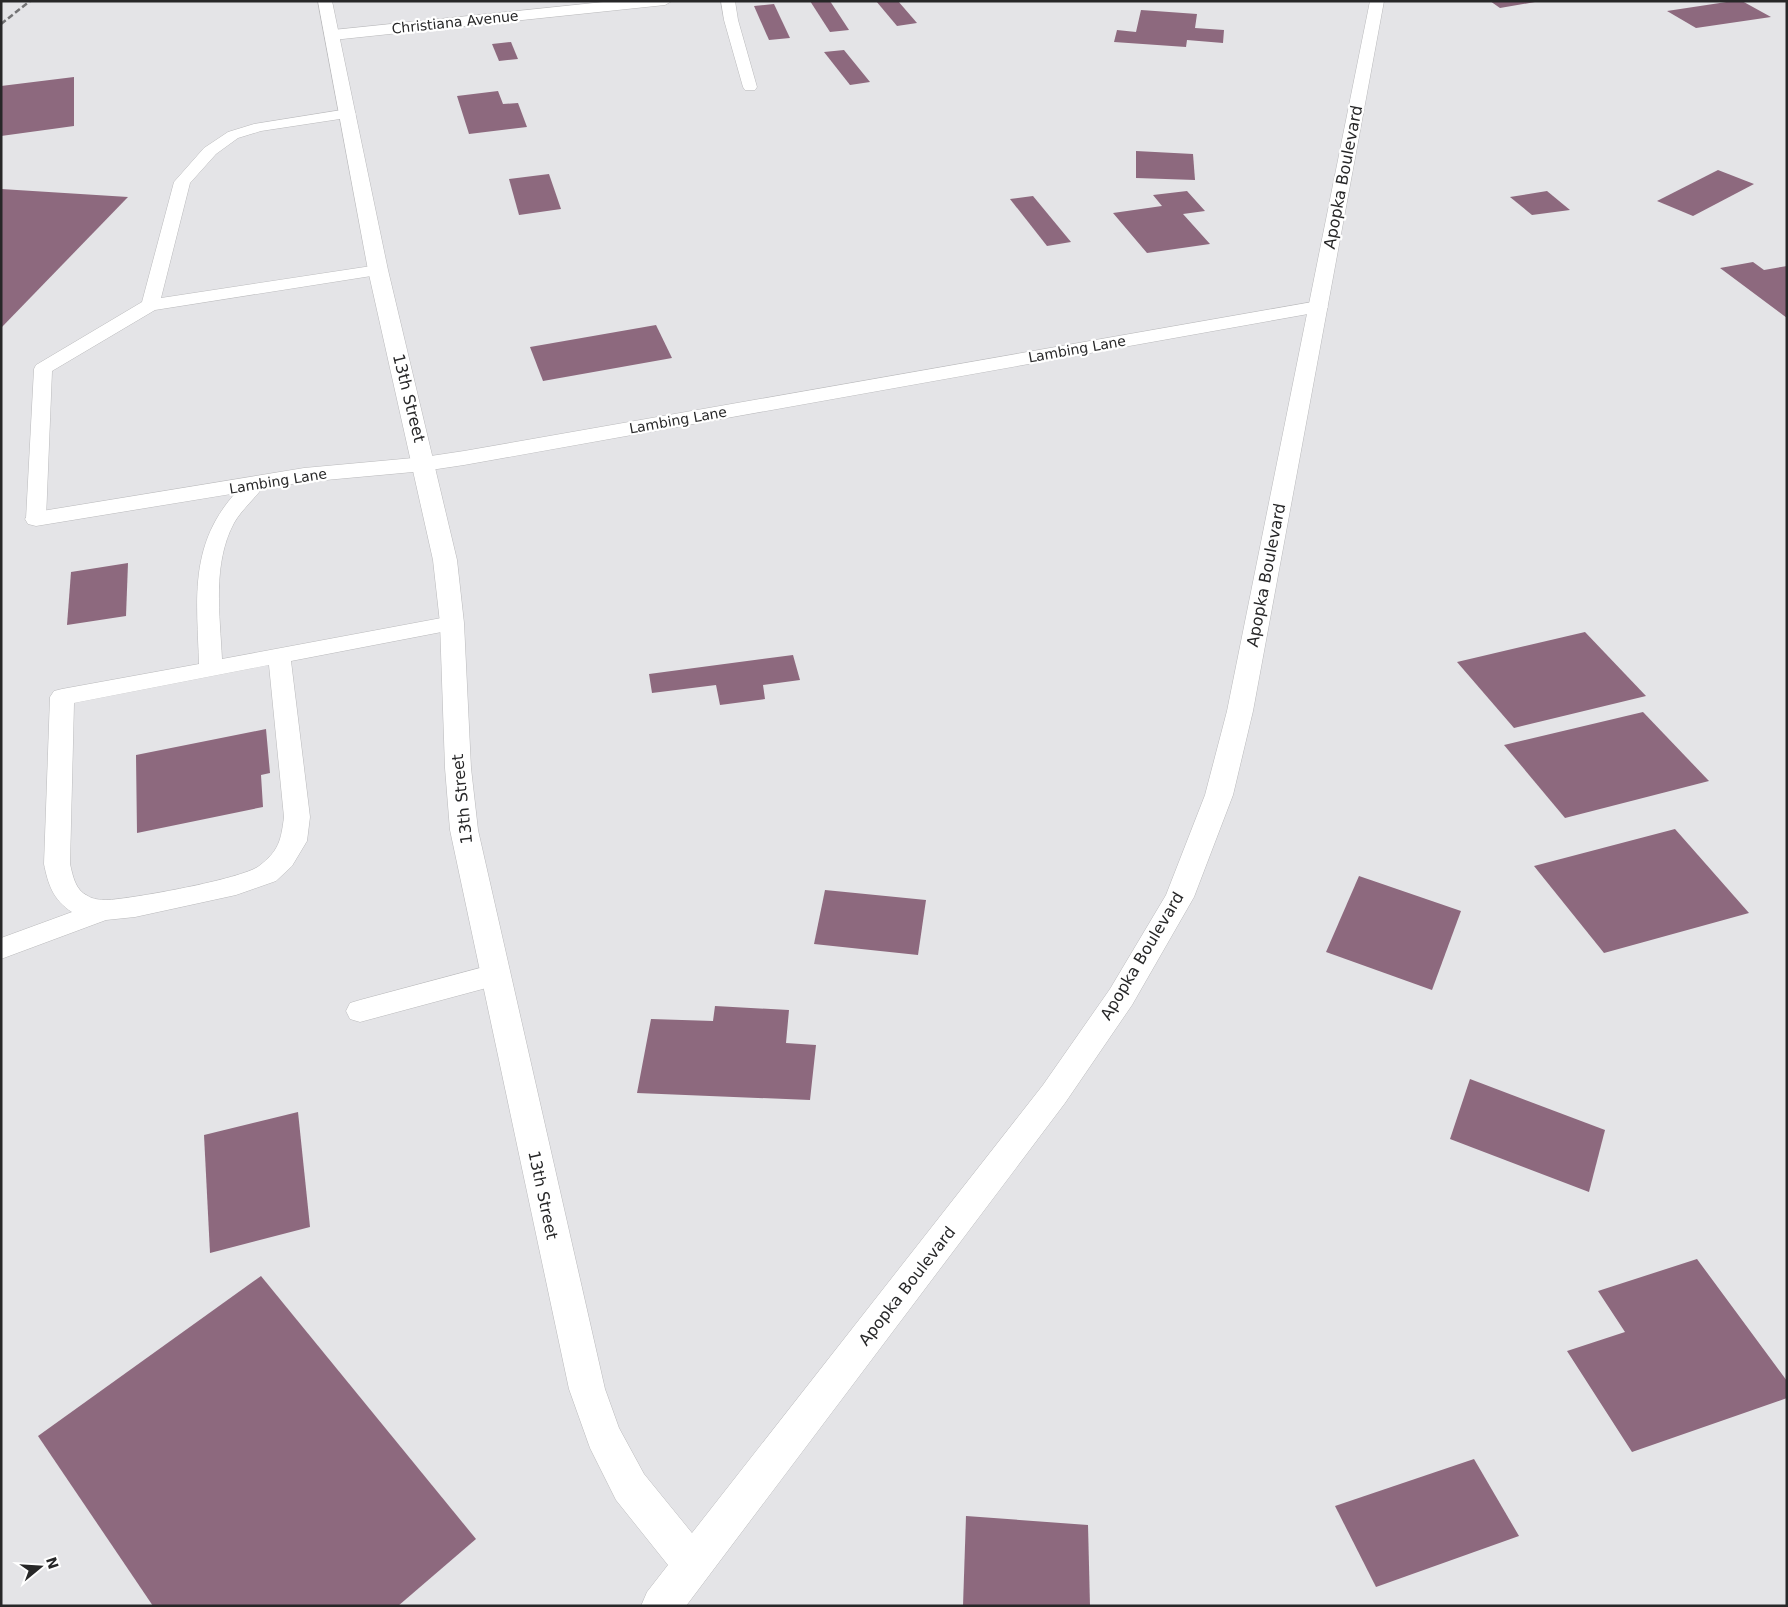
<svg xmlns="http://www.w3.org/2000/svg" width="1788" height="1607" viewBox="0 0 1788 1607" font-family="'DejaVu Sans',sans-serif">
	<rect width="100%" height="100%" fill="#e4e4e7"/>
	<g fill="#8d697e">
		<polygon points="810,1 830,1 849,30 830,32"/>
		<polygon points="876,1 898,1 917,23 897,26"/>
		<polygon points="1490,1 1535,1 1535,2 1500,8"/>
		<polygon points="1733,1 1742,1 1771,17 1696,28 1667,11"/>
		<polygon points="774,4 790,38 769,40 754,6"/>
		<polygon points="1141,10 1197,14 1195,28 1224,30 1223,43 1187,40 1186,47 1114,42 1117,30 1136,32"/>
		<polygon points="511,42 518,59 499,61 492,44"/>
		<polygon points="844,50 870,82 850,85 824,52"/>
		<polygon points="74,77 74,126 1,136 1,86"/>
		<polygon points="498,91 503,104 518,103 527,127 469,134 457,96"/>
		<polygon points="1136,151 1193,154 1195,180 1136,178"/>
		<polygon points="1718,170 1754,184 1693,216 1657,201"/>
		<polygon points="549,174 561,209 519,215 509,179"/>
		<polygon points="1,189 128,197 1,328"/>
		<polygon points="1187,191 1205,211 1183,214 1210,244 1147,253 1113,213 1162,206 1153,195"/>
		<polygon points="1547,191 1570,210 1532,215 1510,197"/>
		<polygon points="1033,196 1071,242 1047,246 1010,199"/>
		<polygon points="1753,262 1764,270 1787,266 1787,318 1720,268"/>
		<polygon points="656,325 672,358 543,381 530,347"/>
		<polygon points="128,563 126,616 67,625 71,572"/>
		<polygon points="1585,632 1646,696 1514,728 1457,662"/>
		<polygon points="793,655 800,680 763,685 765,699 720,705 716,685 652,693 649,674"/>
		<polygon points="1643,712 1709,781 1565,818 1504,745"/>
		<polygon points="266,729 270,773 261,775 263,807 137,833 136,755"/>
		<polygon points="1675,829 1749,913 1604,953 1534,866"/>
		<polygon points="1359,876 1461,911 1432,990 1326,952"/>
		<polygon points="825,890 926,900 918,955 814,944"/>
		<polygon points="715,1006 789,1010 786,1043 816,1045 810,1100 637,1093 651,1019 713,1021"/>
		<polygon points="1470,1079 1605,1130 1589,1192 1450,1139"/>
		<polygon points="298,1112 310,1227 210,1253 204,1135"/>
		<polygon points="1697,1259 1787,1381 1787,1398 1632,1452 1567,1351 1625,1332 1598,1291"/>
		<polygon points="261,1276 476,1539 398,1606 153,1606 38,1436"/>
		<polygon points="1474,1459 1519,1536 1376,1587 1335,1506"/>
		<polygon points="966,1516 1088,1525 1090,1606 963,1606"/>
	</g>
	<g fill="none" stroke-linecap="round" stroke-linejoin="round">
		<defs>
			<g id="lane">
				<polygon points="721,1 735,1 738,20 757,87 755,90 745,90 743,87 724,20"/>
				<polygon points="348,109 353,111 356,114 353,117 261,131 238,138 216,154 190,183 161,298 378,265 384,266 387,270 384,274 155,310 52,371 46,519 43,523 36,525 29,523 26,519 34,369 36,365 142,302 174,182 204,148 228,132 254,124"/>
				<path d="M255,478L262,480L265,484C256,498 242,509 234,523C212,564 220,615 222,659L452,616L460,618L463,623L460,628L452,630L291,661L310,817L307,841L292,866L276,881L236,895L135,917L106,920L1,959V938L72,912C53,900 48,884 44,864L50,697L54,691L62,689L199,664C197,601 189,548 232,497C239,489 245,480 255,478ZM269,665L284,817C281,840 279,851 259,866C242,879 131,899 106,900C101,900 92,899 88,896C75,890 73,876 70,864L74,703Z"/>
				<polygon points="495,964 505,967 509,975 505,983 360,1022 350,1019 346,1011 350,1003 360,1000"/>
			</g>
			<g id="street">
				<polygon points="613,1 672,1 665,5 333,40 328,38 325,35 328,32 333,30"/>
				<polygon points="1318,301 1325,303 1328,307 1325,311 464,465 424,471 304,482 36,526 28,524 25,519 28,514 36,512 304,468 424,457 464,451"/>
			</g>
			<polygon id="secondary" points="318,1 332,1 388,270 457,560 464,623 471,768 478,830 605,1389 619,1428 644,1474 692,1533 1043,1085 1110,989 1166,895 1205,795 1227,711 1370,1 1384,1 1253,711 1233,795 1194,897 1132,1005 1065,1103 686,1606 641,1606 647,1592 668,1565 616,1500 590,1448 569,1389 450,830 445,768 440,623 433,560 368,270"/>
		</defs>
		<use href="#lane" stroke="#bababc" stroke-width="1"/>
		<use href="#street" stroke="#bababc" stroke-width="1"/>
		<use href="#secondary" stroke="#bababc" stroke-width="1"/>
		<use href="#lane" fill="#fff" fill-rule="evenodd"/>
		<use href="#street" fill="#fff" fill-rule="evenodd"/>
		<use href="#secondary" fill="#fff" fill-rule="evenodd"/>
		<polyline stroke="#737375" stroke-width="2.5" stroke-dasharray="6 3" stroke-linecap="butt" points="1,24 30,1"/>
	</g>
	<g text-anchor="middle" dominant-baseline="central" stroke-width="4.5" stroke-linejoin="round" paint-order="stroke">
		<g font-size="14" fill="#272728" stroke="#fff">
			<text transform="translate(455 22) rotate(-6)">Christiana Avenue</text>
			<text transform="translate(1077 349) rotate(-10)">Lambing Lane</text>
			<text transform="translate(678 420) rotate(-10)">Lambing Lane</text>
			<text transform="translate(278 481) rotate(-9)">Lambing Lane</text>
		</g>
		<g font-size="16" fill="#272728" stroke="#fff">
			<text transform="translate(1343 177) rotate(-79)">Apopka Boulevard</text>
			<text transform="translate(409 398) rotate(76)">13th Street</text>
			<text transform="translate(1266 575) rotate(-79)">Apopka Boulevard</text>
			<text transform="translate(462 799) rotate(-96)">13th Street</text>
			<text transform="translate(1142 956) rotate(-59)">Apopka Boulevard</text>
			<text transform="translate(543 1195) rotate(78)">13th Street</text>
			<text transform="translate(907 1286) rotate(-52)">Apopka Boulevard</text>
		</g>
	</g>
	<rect width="1788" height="1607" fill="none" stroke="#272728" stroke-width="5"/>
	<g transform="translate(40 1567) rotate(72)" stroke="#ffffff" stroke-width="4" paint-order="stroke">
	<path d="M0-4L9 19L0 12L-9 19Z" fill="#272728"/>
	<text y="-8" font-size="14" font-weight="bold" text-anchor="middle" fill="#272728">N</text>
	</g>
</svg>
